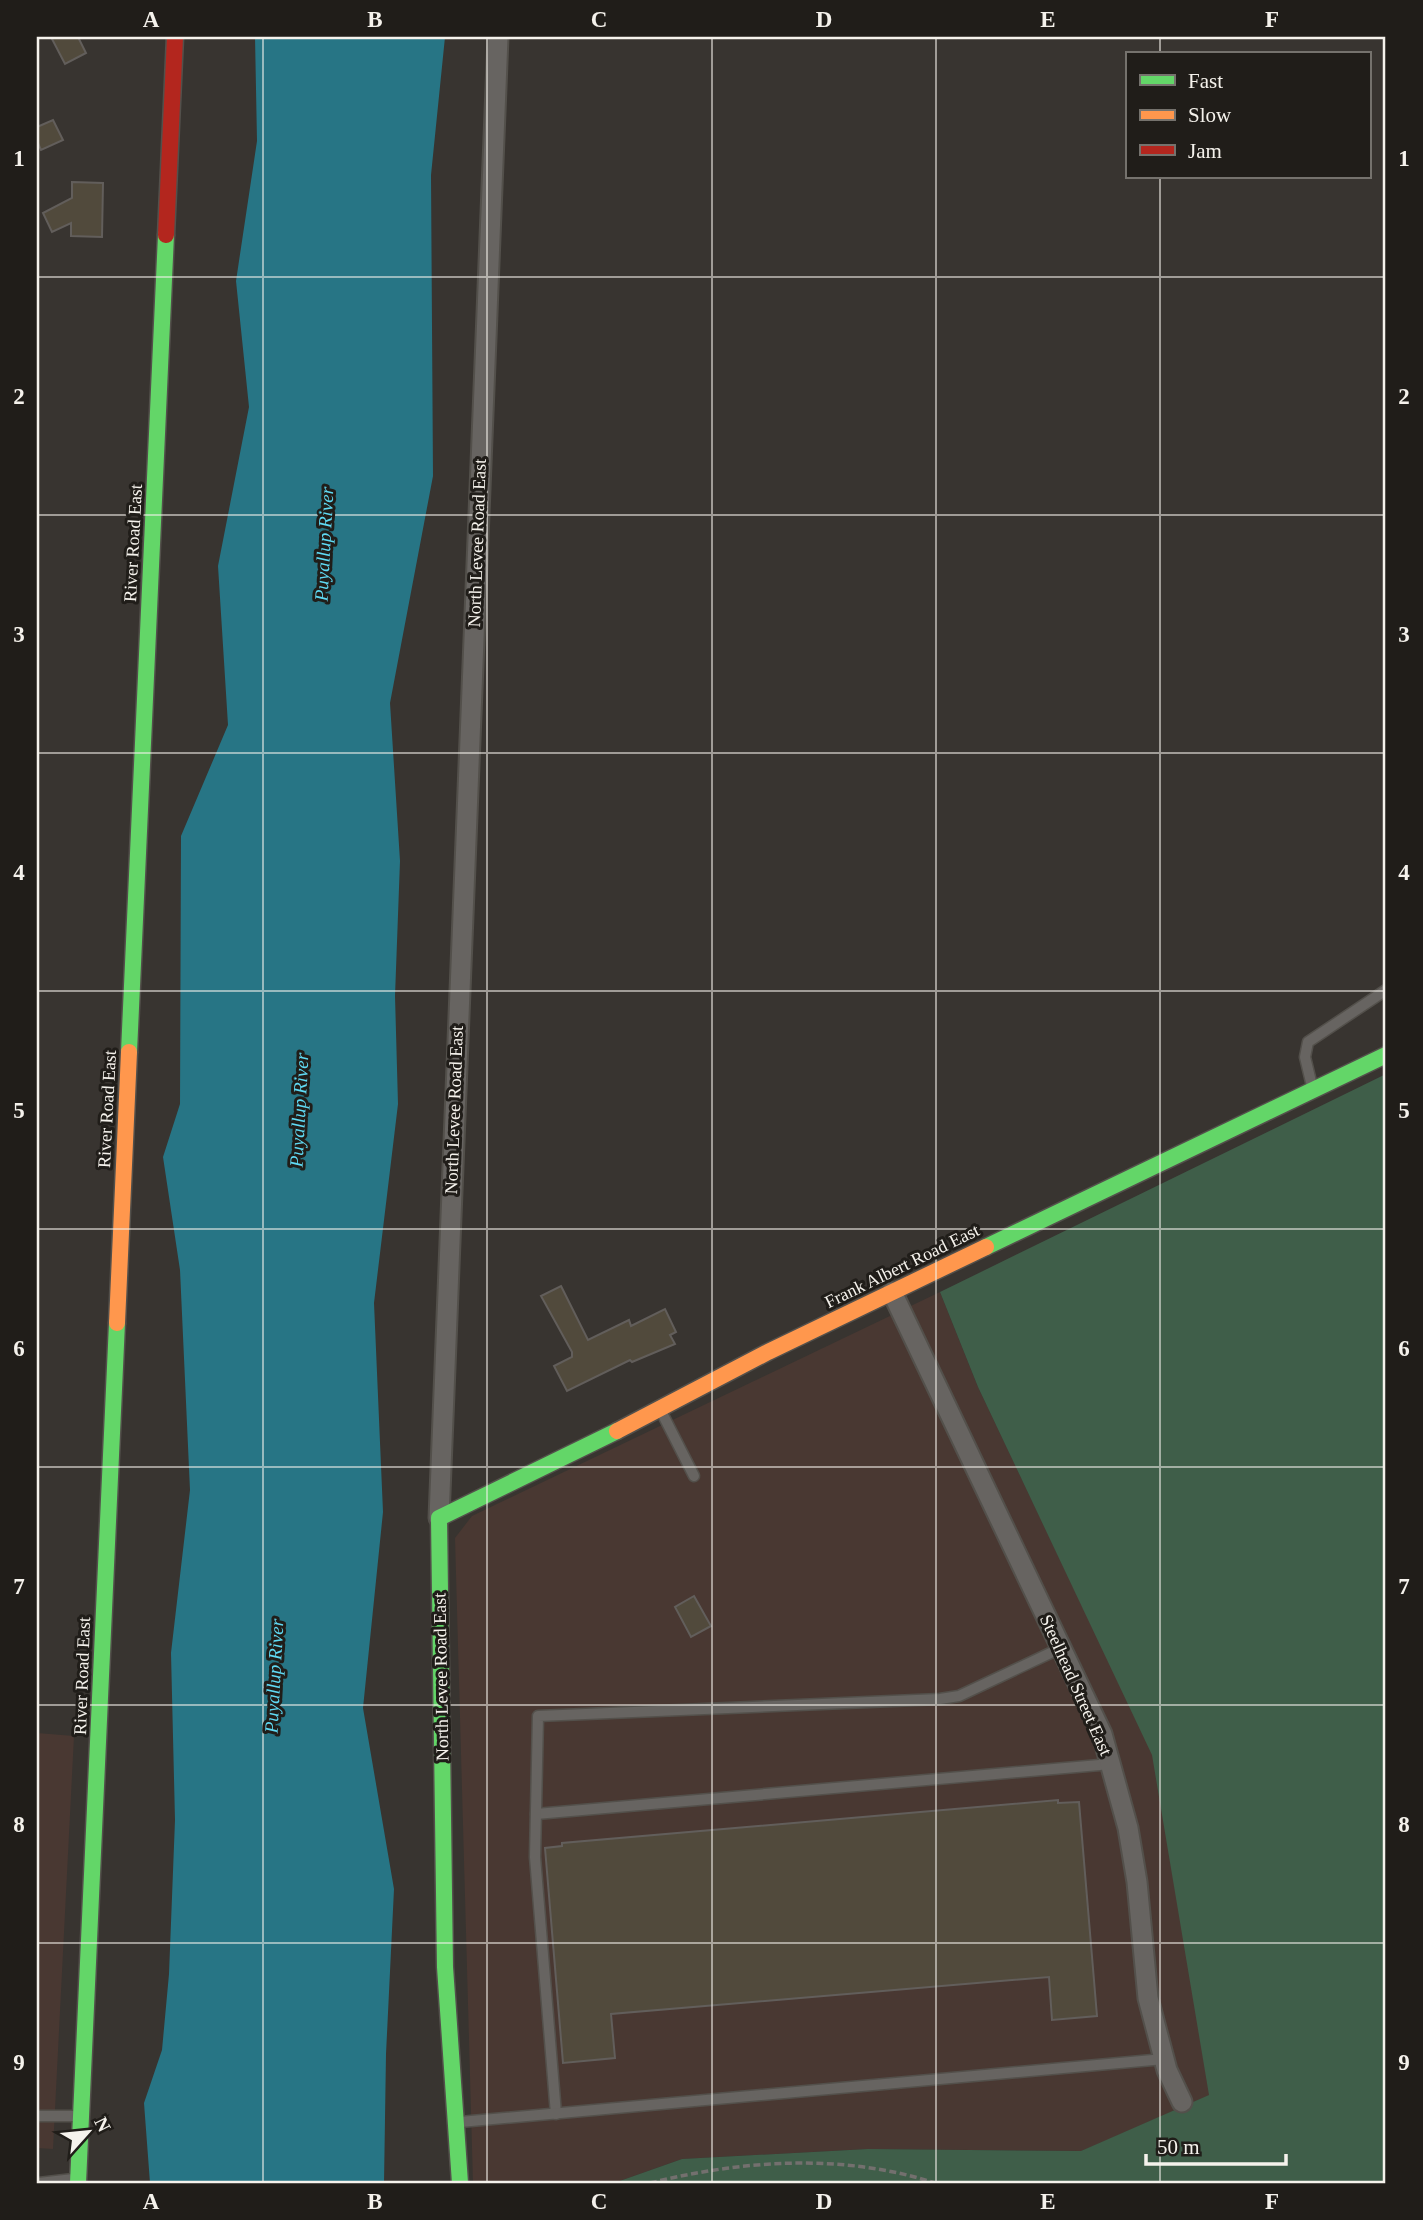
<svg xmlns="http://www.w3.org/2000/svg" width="1423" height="2220" viewBox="0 0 1423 2220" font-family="'Times New Roman',serif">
	<rect width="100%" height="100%" fill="#383430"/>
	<g fill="#493832">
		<polygon points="940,1292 978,1387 1153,1755 1210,2095 1082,2151 868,2149 682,2159 614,2183 473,2183 455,1538 472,1516"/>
		<polygon points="37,1733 74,1736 53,2149 37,2148"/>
	</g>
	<polygon fill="#3f5e49" points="1386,1074 1386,2183 614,2183 682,2159 868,2149 1081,2151 1209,2095 1152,1755 978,1387 940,1292"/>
	<polygon fill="#277585" points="255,37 445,37 431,175 433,476 390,703 400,861 395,996 398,1104 374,1303 383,1512 363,1708 394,1889 386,2054 384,2183 150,2183 144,2103 162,2050 169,1974 175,1820 171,1653 190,1490 180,1270 163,1157 180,1104 181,836 228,725 218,566 249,407 236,281 257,141"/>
	<g fill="#514a3c" stroke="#625e5b" stroke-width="2">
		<polygon points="51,37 78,37 86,53 65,64"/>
		<polygon points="53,120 63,140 41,150 37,141 37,127"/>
		<polygon points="72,182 103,183 102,237 71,236 71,223 52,232 43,213 72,198"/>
		<polygon points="561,1286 588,1340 629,1320 631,1326 665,1309 676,1332 670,1335 675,1344 632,1362 630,1360 567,1391 554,1366 572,1357 572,1352 541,1296"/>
		<polygon points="694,1596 711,1626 691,1637 675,1607"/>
		<polygon points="1058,1800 1058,1803 1079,1802 1097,2016 1052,2020 1049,1977 611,2014 615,2058 563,2063 545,1848 562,1846 562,1843"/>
	</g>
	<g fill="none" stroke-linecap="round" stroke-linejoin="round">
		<defs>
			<g id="lane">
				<polyline points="1312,1086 1305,1057 1308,1042 1386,990"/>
				<polyline points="660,1409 694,1476"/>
				<polyline points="536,1814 1111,1764"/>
				<polyline points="556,2114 535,1857 538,1716 940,1699 959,1696 1061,1648"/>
				<polyline points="37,2116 77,2116"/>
				<polyline points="460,2122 1164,2059"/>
				<polyline points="39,2183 73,2179"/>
			</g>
			<g id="street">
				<polyline points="892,1292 1102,1734 1128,1828 1137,1882 1148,1998 1167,2070 1182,2102"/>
				<polyline points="439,1518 498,37"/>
			</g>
			<g id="fast">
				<polyline points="129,1052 166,235"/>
				<polyline points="986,1247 1386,1055"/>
				<polyline points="78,2183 117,1323"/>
				<polyline points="460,2183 445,1967 439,1518 617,1431"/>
			</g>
			<g id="slow">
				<polyline points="117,1323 129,1052"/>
				<polyline points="617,1431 768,1352 986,1247"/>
			</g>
			<polyline id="jam" points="166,235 175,37"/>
		</defs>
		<use href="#lane" stroke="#53504b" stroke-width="13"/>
		<use href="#street" stroke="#53504b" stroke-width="23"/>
		<use href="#fast" stroke="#53504b" stroke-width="19"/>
		<use href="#slow" stroke="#53504b" stroke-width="19"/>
		<use href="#jam" stroke="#53504b" stroke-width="19"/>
		<path stroke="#73706e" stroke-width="3.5" stroke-dasharray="7 3.5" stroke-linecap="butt" d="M650,2183C743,2160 843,2153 935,2183"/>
		<use href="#lane" stroke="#676461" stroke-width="10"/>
		<use href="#street" stroke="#676461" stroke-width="19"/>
		<use href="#fast" stroke="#63d668" stroke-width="16"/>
		<use href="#slow" stroke="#ff974d" stroke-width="16"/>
		<use href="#jam" stroke="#b3261e" stroke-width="16"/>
	</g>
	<path fill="none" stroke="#f5f2ec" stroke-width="2" stroke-opacity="0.55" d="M263,37V2183M487,37V2183M712,37V2183M936,37V2183M1160,37V54M1160,177V2183M37,277H1386M37,515H1386M37,753H1386M37,991H1386M37,1229H1386M37,1467H1386M37,1705H1386M37,1943H1386"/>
	<g text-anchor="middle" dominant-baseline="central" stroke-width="6" stroke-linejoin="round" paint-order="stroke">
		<g font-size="18" fill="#f5f2ec" stroke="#201d19">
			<text transform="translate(133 543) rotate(-87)">River Road East</text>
			<text transform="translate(477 543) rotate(-88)">North Levee Road East</text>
			<text transform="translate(107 1109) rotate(-87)">River Road East</text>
			<text transform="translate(454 1110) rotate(-88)">North Levee Road East</text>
			<text transform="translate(902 1266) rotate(-26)">Frank Albert Road East</text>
			<text transform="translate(82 1676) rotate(-88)">River Road East</text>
			<text transform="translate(441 1677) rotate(-91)">North Levee Road East</text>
			<text transform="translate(1076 1685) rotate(66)">Steelhead Street East</text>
		</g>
		<g font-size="19" font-style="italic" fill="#60daf4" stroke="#201d19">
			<text transform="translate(324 544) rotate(-87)">Puyallup River</text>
			<text transform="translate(299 1110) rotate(-87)">Puyallup River</text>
			<text transform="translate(274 1676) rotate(-87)">Puyallup River</text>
		</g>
	</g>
	<rect width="1423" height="2220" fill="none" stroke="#201d19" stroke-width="77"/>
	<rect x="1126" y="52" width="245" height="126" fill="#201d19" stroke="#75726d" stroke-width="2"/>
	<rect x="1140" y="75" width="35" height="10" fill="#63d668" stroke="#75726d" stroke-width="2"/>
	<text x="1188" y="88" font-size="21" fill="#f5f2ec">Fast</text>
	<rect x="1140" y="110" width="35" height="10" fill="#ff974d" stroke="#75726d" stroke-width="2"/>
	<text x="1188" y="122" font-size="21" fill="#f5f2ec">Slow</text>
	<rect x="1140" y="145" width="35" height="10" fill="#b3261e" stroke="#75726d" stroke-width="2"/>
	<text x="1188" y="158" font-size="21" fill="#f5f2ec">Jam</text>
	<g transform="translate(88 2132) rotate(63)" stroke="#201d19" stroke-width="5" paint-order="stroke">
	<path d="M0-5L12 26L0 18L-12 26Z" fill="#f5f2ec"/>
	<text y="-10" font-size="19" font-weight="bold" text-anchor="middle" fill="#f5f2ec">N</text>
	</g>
	<path d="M1146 2154v10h140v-10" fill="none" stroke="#f5f2ec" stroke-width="3.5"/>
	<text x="1157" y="2154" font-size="21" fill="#f5f2ec" stroke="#201d19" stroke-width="5" paint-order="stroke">50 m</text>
	<rect x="38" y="38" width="1346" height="2144" fill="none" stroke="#f5f2ec" stroke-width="2.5"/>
	<g font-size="23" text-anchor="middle" font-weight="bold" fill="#f5f2ec">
		<text x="151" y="27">A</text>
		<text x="375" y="27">B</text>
		<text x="599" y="27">C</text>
		<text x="824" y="27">D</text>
		<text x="1048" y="27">E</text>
		<text x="1272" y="27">F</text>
		<text x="19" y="166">1</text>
		<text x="1404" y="166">1</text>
		<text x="19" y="404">2</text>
		<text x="1404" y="404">2</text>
		<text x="19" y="642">3</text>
		<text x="1404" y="642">3</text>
		<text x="19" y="880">4</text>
		<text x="1404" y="880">4</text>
		<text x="19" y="1118">5</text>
		<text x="1404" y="1118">5</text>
		<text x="19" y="1356">6</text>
		<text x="1404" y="1356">6</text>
		<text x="19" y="1594">7</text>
		<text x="1404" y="1594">7</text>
		<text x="19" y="1832">8</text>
		<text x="1404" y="1832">8</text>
		<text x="19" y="2070">9</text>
		<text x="1404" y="2070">9</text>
		<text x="151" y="2209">A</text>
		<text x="375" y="2209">B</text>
		<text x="599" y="2209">C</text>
		<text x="824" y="2209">D</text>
		<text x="1048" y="2209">E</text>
		<text x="1272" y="2209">F</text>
	</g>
</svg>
